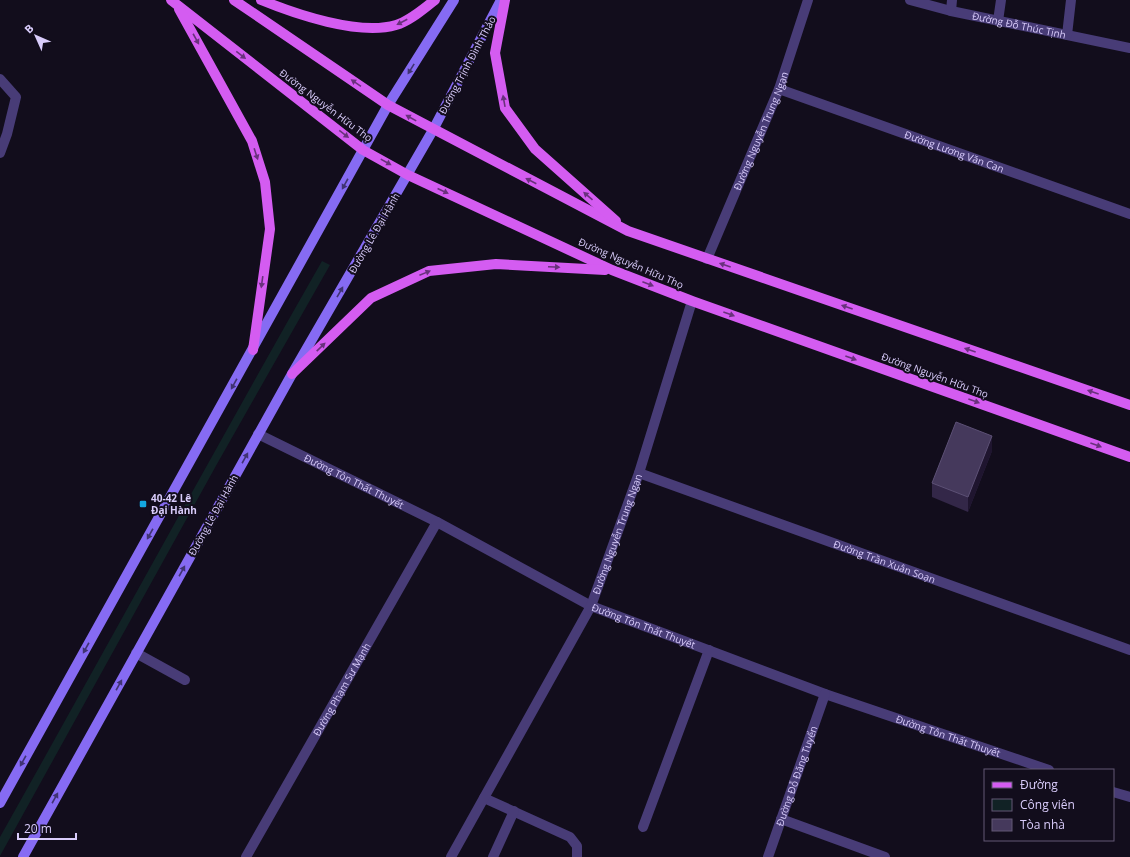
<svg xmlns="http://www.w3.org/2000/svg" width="1130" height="857" viewBox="0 0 1130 857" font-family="'Open Sans',sans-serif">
	<rect width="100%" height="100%" fill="#120d1c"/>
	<path fill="#112225" d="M322,261L330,265L217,464L0,856V837C108,645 213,452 322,261Z"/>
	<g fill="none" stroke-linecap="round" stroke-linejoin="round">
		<g stroke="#483c77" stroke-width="10">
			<polyline points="0,79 16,97 7,134 0,153"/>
			<polyline points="136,653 185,680"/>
			<polyline points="643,827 709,650"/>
		</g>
		<g stroke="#483c77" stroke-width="10">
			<path id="s1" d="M910,0L951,11L1130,48"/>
			<polyline points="951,11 952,0"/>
			<polyline points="998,21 1001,0"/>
			<polyline points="1067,35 1071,0"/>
			<path id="s2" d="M779,89L1130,214"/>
			<path id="s3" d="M707,259L779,89L808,0"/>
			<path id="s4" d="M258,434L437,522L591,606L825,694L1049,770"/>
			<path id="s5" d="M639,473L1130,650"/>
			<polyline points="1113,792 1130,797"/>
			<polyline points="484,798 570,837 577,846 577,857"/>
			<polyline points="781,819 885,857"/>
			<path id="s6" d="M246,857L437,522"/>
			<path id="s7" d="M451,857L591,606L639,473L692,301"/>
			<polyline points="493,857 514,811"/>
			<path id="s8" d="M768,857L825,694"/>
		</g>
		<g stroke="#866bf3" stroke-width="10">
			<polyline points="0,803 388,105 454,0"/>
			<polyline points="23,857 292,374 433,130 501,0"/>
		</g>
		<g stroke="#d45cf1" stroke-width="10">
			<polyline points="171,0 363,150 408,175 612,270 692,301 1130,457"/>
			<polyline points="234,0 388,105 628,231 1130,405"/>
			<path d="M261,0C295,14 359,36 396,25C410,21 423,9 435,0"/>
			<polyline points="505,0 495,53 505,108 535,149 616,221"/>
			<polyline points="179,9 252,141 265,182 270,229 253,350"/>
			<polyline points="292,374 371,298 429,271 496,264 605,270"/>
		</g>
	</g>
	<polygon fill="#332748" points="992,451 968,512 932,497 932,483"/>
	<polygon fill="#1f152f" points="992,436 992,451 968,512 968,497"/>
	<polygon fill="#45395c" stroke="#5c5075" points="956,422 992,436 968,497 932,483"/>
	<defs><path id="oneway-solid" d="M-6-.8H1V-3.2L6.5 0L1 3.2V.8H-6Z"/></defs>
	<g fill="#69317c">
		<use href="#oneway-solid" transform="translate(402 22) rotate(152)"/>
		<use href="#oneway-solid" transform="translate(196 39) rotate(61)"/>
		<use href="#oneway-solid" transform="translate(241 55) rotate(38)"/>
		<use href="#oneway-solid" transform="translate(356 83) rotate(-146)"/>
		<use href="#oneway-solid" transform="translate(504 101) rotate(-100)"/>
		<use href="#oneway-solid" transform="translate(411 118) rotate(-151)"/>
		<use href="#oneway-solid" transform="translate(344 134) rotate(38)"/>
		<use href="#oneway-solid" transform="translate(256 154) rotate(72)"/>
		<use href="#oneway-solid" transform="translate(386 162) rotate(29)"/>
		<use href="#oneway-solid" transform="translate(531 181) rotate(-153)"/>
		<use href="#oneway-solid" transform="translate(443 191) rotate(25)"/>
		<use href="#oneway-solid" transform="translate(588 196) rotate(-139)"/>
		<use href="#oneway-solid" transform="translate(725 265) rotate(-161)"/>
		<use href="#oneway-solid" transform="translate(554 267) rotate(3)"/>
		<use href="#oneway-solid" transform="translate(425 273) rotate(-22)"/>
		<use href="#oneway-solid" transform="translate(262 282) rotate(98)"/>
		<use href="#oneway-solid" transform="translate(648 284) rotate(21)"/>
		<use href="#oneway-solid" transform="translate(847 307) rotate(-161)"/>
		<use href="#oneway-solid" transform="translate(729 314) rotate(20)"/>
		<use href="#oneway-solid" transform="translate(321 347) rotate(-44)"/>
		<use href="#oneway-solid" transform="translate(970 350) rotate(-161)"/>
		<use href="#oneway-solid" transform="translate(851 358) rotate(20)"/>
		<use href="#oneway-solid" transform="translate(1093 392) rotate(-161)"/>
		<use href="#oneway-solid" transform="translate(974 401) rotate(20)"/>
		<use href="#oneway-solid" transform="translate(1096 445) rotate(20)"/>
	</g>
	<g fill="#403372">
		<use href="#oneway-solid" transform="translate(411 69) rotate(122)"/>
		<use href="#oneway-solid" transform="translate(345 184) rotate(119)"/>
		<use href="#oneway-solid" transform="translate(340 292) rotate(-60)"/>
		<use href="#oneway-solid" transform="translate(234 384) rotate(119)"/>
		<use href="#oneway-solid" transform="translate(245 458) rotate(-61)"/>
		<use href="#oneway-solid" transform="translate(150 534) rotate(119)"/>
		<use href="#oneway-solid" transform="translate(182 571) rotate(-61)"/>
		<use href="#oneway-solid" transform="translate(86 648) rotate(119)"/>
		<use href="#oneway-solid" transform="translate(119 685) rotate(-61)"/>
		<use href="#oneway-solid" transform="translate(23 761) rotate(119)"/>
		<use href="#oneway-solid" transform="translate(55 798) rotate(-61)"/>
	</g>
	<rect fill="#13a7e0" stroke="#120d1c" stroke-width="1.5" x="139" y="500" width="8" height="8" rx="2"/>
	<g text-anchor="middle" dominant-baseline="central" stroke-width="4" stroke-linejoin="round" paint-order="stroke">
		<g font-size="10" fill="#d9ccfb" stroke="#120d1c">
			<text stroke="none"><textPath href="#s1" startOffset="112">Đường Đỗ Thúc Tịnh</textPath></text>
			<text transform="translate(467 65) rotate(-62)">Đường Trịnh Đình Thảo</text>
			<text transform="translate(326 105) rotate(37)">Đường Nguyễn Hữu Thọ</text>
			<text stroke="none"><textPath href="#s3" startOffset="139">Đường Nguyễn Trung Ngạn</textPath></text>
			<text stroke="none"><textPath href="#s2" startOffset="186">Đường Lương Văn Can</textPath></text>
			<text transform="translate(374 233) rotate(-60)">Đường Lê Đại Hành</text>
			<text transform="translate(631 263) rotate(23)">Đường Nguyễn Hữu Thọ</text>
			<text transform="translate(935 375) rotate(20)">Đường Nguyễn Hữu Thọ</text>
			<text stroke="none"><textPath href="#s4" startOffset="107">Đường Tôn Thất Thuyết</textPath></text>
			<text transform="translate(213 515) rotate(-61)">Đường Lê Đại Hành</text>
			<text stroke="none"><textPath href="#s7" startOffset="364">Đường Nguyễn Trung Ngạn</textPath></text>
			<text stroke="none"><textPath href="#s5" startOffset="261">Đường Trần Xuân Soạn</textPath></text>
			<text stroke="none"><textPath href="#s4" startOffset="431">Đường Tôn Thất Thuyết</textPath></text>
			<text stroke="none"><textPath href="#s6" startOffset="193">Đường Phạm Sư Mạnh</textPath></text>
			<text stroke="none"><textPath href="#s4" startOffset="755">Đường Tôn Thất Thuyết</textPath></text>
			<text stroke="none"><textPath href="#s8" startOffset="86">Đường Đỗ Đăng Tuyển</textPath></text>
		</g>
		<g font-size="10" font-weight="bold" fill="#d9ccfb" stroke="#120d1c" text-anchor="start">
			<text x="151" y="498">40-42 Lê<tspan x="151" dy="12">Đại Hành</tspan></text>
		</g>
	</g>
	<rect x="984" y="769" width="130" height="72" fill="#120d1c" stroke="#625975"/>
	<rect x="992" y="782" width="20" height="6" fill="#d45cf1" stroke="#625975"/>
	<text x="1020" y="789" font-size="12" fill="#d9ccfb">Đường</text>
	<rect x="992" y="799" width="20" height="12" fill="#112225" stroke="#625975"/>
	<text x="1020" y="809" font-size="12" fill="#d9ccfb">Công viên</text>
	<rect x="992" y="819" width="20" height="12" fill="#45395c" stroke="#625975"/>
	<text x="1020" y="829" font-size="12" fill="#d9ccfb">Tòa nhà</text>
	<g transform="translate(36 36) rotate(315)" stroke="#120d1c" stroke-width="3" paint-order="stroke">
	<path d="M0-3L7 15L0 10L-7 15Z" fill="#d9ccfb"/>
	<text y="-6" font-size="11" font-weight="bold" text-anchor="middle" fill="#d9ccfb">B</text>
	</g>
	<path d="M18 833v6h58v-6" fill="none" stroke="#d9ccfb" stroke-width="2"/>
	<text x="24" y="833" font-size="12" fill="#d9ccfb" stroke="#120d1c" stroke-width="3" paint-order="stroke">20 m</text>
</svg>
